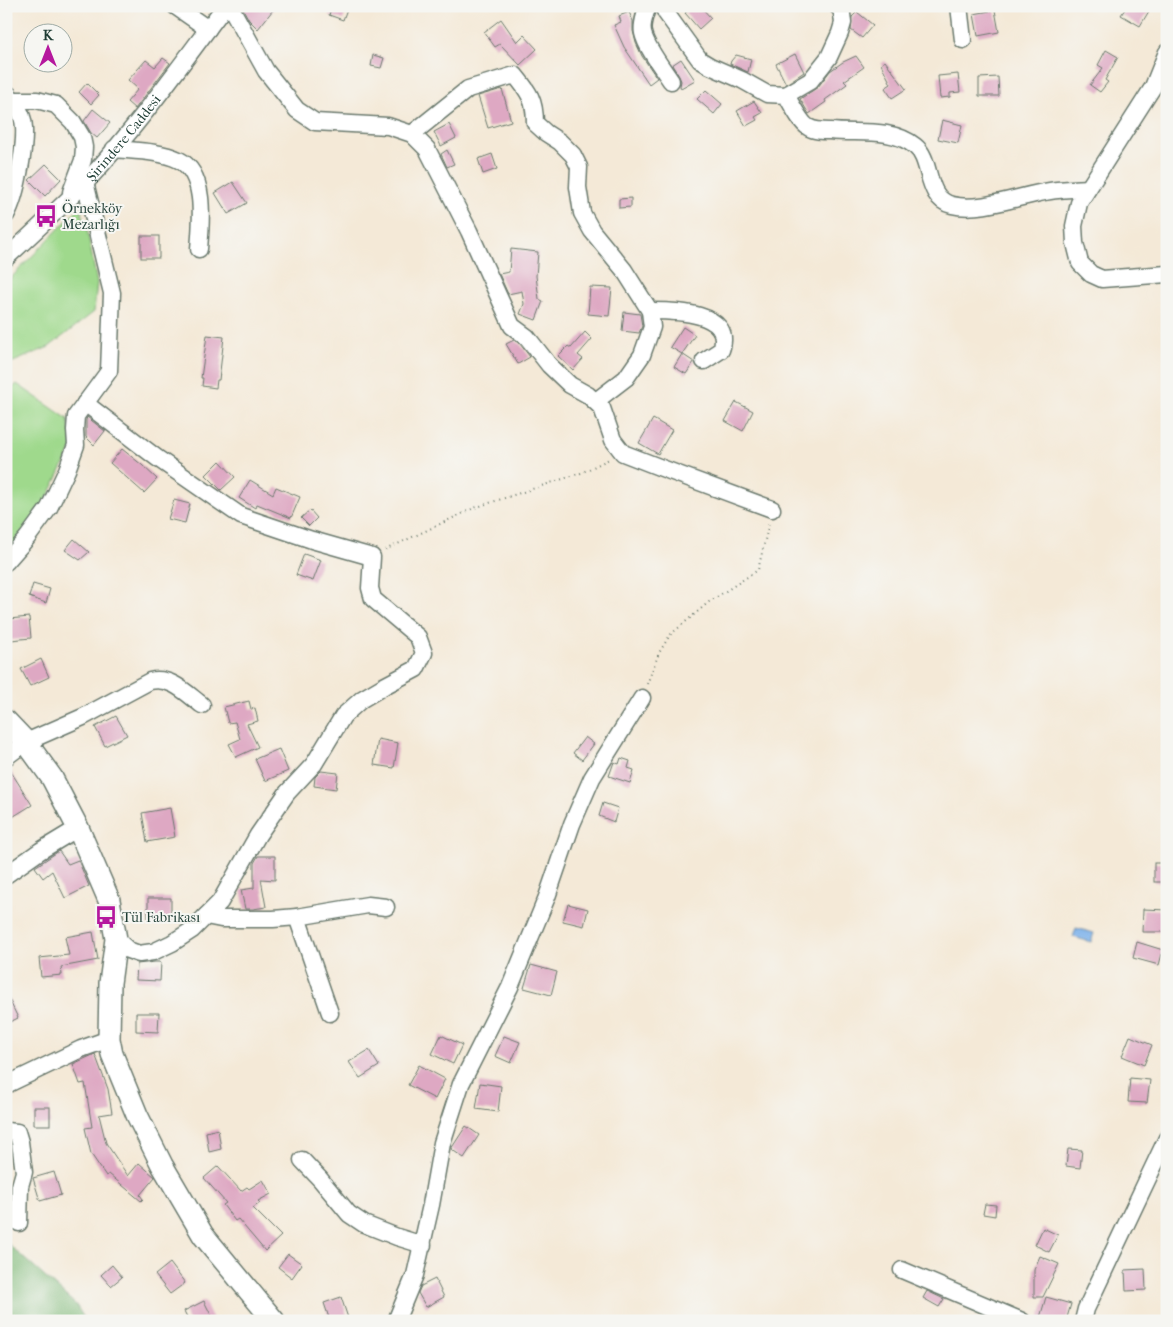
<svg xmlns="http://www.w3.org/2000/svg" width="1173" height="1327" viewBox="0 0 1173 1327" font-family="'IM FELL French Canon',serif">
	<rect width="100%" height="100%" fill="#f6f6f2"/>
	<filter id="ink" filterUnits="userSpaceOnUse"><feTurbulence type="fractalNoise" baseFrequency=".02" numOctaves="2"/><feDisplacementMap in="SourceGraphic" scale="10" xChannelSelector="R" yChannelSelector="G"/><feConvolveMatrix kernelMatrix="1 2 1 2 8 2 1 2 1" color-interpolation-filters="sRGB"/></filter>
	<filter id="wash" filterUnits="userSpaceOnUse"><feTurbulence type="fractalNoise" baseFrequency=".0096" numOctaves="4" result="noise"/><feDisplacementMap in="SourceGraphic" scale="20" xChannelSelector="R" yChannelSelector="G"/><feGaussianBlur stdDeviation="1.12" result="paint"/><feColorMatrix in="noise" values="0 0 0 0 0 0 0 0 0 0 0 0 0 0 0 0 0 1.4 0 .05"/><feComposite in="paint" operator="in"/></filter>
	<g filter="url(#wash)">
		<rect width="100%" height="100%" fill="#f4e9d7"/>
		<g fill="#9fd98c" stroke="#5f8b60">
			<polygon points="80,207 87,229 97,283 94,312 49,347 6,365 6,283"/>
			<polygon points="17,384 68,419 73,446 38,517 6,555 6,393"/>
		</g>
		<polygon fill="#7fb978" stroke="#4f7b56" points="6,1242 76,1305 86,1321 6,1321"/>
		<polygon fill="#7db1ea" stroke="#4e778f" points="1076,928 1094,933 1091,942 1073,937"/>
		<g id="blocks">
			<g fill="#dea8c3">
				<polygon points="246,6 276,6 258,29 249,20 243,9"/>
				<polygon points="332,6 348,6 343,20 329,15"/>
				<polygon points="693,6 700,6 711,18 699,29 685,13"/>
				<polygon points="1127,6 1152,6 1140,26 1121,15"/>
				<polygon points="995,10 999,32 978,36 974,14"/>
				<polygon points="629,12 633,21 633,31 636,43 642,56 657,78 649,84 624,47 614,25 621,22 619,16"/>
				<polygon points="857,12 873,25 862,38 851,30 852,17"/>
				<polygon points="501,19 517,42 524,35 537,49 520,65 500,44 495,47 484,32"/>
				<polygon points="1106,50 1118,57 1105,80 1108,82 1100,92 1090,85 1103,68 1098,65"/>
				<polygon points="795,54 804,72 786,84 776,64"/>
				<polygon points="373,55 384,58 381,68 371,66"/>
				<polygon points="736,55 751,59 748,72 730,64 731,61"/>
				<polygon points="856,56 864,67 844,81 847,84 825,100 826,102 809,114 800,99 818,87 830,71 843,62"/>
				<polygon points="163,58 170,63 135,109 127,102 138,89 128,80 146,60 155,67"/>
				<polygon points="681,59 695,80 681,88 680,86 681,81 679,76 672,65"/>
				<polygon points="885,61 906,89 892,98 885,88 891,84 881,64"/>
				<polygon points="958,74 960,92 950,93 950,97 940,98 938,76"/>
				<polygon points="998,77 999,96 979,96 979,78"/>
				<polygon points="87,83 99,95 91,104 79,92"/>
				<polygon points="502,89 511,121 488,128 478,96"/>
				<polygon points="706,90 722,104 714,114 697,99"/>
				<polygon points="754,101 762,113 755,117 757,120 746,126 737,111"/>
				<polygon points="93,109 110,123 97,138 91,133 84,121"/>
				<polygon points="942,120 962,125 958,143 938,139"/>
				<polygon points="449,124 456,138 441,146 434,132"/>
				<polygon points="447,150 454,164 447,167 441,154"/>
				<polygon points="492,154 497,169 483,174 478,159"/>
				<polygon points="46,164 61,179 45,196 29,180"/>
				<polygon points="233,182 247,203 228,214 215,193"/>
				<polygon points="631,198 631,207 619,208 619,199"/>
				<rect x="141" y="236" width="18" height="22"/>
				<polygon points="511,249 538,252 536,276 539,299 543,301 536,320 520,314 524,304 522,291 508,294 499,274 509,272"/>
				<polygon points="590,287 612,288 609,316 588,314"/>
				<polygon points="624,312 640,314 642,326 639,333 622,331"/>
				<polygon points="683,327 695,335 682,354 670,347"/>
				<polygon points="585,332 592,339 578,355 583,359 573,370 558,356 568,346 571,348"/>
				<polygon points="207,335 224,337 219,380 217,380 216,388 202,386 203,378 201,378"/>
				<polygon points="514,340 520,344 530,357 518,364 506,344"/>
				<polygon points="682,354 694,362 686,374 674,367"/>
				<polygon points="736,402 753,411 743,431 725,421"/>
				<polygon points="87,417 105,431 94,445 86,437 86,420"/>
				<polygon points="653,419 672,430 658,454 639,443"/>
				<polygon points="122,449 142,465 157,479 144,493 110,463"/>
				<polygon points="220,461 235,477 221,490 206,475"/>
				<polygon points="250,480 273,494 276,487 300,497 291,518 257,504 255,508 239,498"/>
				<polygon points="174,500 190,504 185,523 168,519"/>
				<polygon points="310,510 317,518 309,526 301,518"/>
				<polygon points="74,539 89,552 80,560 65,550"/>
				<polygon points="304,554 321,560 313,581 296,575"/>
				<polygon points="33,584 50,589 46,603 29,597"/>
				<polygon points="29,617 31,638 11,640 9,619"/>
				<polygon points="41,659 49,677 30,686 21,669"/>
				<polygon points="249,701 251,709 255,708 258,721 247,724 258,747 236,757 229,744 240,739 235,722 228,723 224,707"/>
				<polygon points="116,716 127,735 105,746 95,727"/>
				<polygon points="585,737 594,744 582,760 573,753"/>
				<polygon points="378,739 398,743 394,768 374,765"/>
				<polygon points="279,749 288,771 265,781 255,759"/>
				<polygon points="621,758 630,761 628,768 634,770 630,783 609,776 614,762 619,764"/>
				<polygon points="6,767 8,767 32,805 6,821"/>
				<polygon points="321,771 338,773 336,789 314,786 315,777"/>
				<polygon points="603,803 618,808 614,822 599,816"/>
				<polygon points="170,808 175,837 147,842 142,813"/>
				<polygon points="59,851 68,864 78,860 89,886 65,898 52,871 43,878 35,867"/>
				<polygon points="258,856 275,856 275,880 261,879 266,907 253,909 245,909 241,890 254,888 254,863"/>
				<rect x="1154" y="863" width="13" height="19"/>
				<polygon points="148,898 171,898 171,919 148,920"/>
				<polygon points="568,904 588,909 584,926 563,921"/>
				<polygon points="1143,909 1167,910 1167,932 1142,932"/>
				<polygon points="93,932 98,960 61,967 62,975 41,977 39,958 69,955 65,937"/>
				<polygon points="1137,942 1163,950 1159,965 1133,958"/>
				<polygon points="155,962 161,962 160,981 136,980 137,964"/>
				<polygon points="531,965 557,972 551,995 524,988"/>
				<polygon points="6,993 18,1018 6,1024"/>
				<polygon points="136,1013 159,1013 158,1032 136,1031"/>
				<polygon points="441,1035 462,1045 453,1064 432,1054"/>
				<polygon points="504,1036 520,1042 511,1063 495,1056"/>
				<polygon points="1130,1036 1152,1045 1144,1065 1122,1056"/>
				<polygon points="369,1050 379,1066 360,1078 349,1062"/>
				<polygon points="95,1054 108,1089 112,1113 99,1115 106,1143 128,1176 139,1163 155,1177 140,1195 143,1199 141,1201 109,1174 106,1176 91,1154 85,1128 92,1127 85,1083 80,1084 73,1064"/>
				<polygon points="419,1065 445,1079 435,1099 408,1085"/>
				<polygon points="1130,1078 1150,1080 1147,1103 1128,1102"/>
				<polygon points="480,1083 501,1086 498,1112 476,1109"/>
				<rect x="34" y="1107" width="16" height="18"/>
				<polygon points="466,1126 479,1135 464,1158 451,1149"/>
				<polygon points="218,1129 221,1149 209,1152 206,1132"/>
				<polygon points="1068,1149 1082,1150 1080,1168 1066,1166"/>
				<polygon points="218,1166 241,1191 247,1187 249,1189 263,1180 271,1194 258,1201 260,1203 253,1208 281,1236 265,1251 238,1219 235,1221 223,1205 226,1203 204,1178"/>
				<polygon points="54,1172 61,1195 40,1201 33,1178"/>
				<polygon points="985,1204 996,1205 995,1216 983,1214"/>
				<polygon points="1043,1228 1058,1235 1049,1252 1035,1245"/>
				<polygon points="288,1254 302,1264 292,1278 278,1267"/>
				<polygon points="1040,1256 1059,1264 1043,1297 1034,1297 1034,1270"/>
				<polygon points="170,1263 185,1283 170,1294 155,1275"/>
				<polygon points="112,1265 122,1277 111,1286 101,1275"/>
				<polygon points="1145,1269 1146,1290 1126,1291 1125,1270"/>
				<polygon points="435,1279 444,1297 426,1307 418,1293 421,1286"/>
				<polygon points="927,1291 944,1299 939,1307 923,1298"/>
				<polygon points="341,1297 349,1321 330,1321 324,1303"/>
				<polygon points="1046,1297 1071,1304 1066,1321 1039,1321"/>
				<polygon points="204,1301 214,1321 189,1321 184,1311"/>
			</g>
		</g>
	</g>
	<g filter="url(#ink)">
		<use href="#blocks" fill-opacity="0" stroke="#6a796d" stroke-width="1"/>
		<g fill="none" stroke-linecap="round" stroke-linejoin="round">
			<defs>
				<g id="minor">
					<polyline points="175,6 208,29"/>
					<polyline points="230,6 266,71 297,110 315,122 388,126 412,134 427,149 469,231 512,326 527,337 549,365 570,385 588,395 602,408 613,440 623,453 659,467 772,509"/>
					<path d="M648,6C645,14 641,25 643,33C646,47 663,69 671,81"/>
					<polyline points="663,6 666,13 700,60 710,66 742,80 767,94 786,95 810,81 829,57 840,33 843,23 842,14 841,9 837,6"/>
					<polyline points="959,6 963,40"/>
					<polyline points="1167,52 1153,87 1079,203 1074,226 1075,243 1080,263 1091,274 1102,279 1167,274"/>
					<path d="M786,95C791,103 800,122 808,127C814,131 822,131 830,131C858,134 891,127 915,146C933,160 924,198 952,205C981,212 1021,195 1050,191C1063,189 1076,189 1088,188"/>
					<polyline points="13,100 37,100 56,105 73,122 82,137 84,147 83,160 71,192"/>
					<path d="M412,134L468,89L515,75C529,92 535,100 535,123L546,133L560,142L573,155L579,167L578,187L582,213L592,231L624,270L650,311L652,327L642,355L626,378L596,401"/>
					<path d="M114,149C134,151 161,151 179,160C207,174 201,223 199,249"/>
					<path d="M6,215C16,198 29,135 22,117C20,109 13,101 8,94"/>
					<path id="s1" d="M6,258C33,233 60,208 86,182C137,127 180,66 225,6"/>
					<path d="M650,311C673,311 735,311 721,350L704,361"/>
					<polyline points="85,403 157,458 241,516 312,540 372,557 370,588 373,599 418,637 424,653 416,669 384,686 362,699 343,716 314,764 287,793 258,835 220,902 192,930 172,943 153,952 139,954 128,950 116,939"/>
					<polyline points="6,562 27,538 49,508 67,470 76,445 75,430 76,416 109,371 112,293 85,182"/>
					<path d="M6,757L26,742L83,717L150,681C171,676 186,693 202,705"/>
					<polyline points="6,875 40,851 78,828"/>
					<polyline points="206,916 221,919 273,919 297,917 368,905 386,907"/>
					<polyline points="297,917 330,1013"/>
					<polyline points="6,1085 81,1049 109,1039"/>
					<polyline points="6,1131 17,1132 20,1142 24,1172 20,1186 19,1223"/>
					<polyline points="302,1160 320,1179 349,1214 364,1224 397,1237 423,1245"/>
					<polyline points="902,1270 1022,1321"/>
					<polyline points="396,1321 415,1275 431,1205 442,1143 461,1084 510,987 547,897 572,824 592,778 642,698"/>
					<polyline points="1083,1321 1086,1309 1167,1138"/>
				</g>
				<polyline id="major" points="6,721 26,742 52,778 78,828 109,900 116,939 110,983 109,1039 112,1054 137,1115 162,1165 203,1235 274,1321"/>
			</defs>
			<use href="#minor" stroke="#6a796d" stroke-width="19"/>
			<use href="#major" stroke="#6a796d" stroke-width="24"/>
			<g stroke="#6a796d" stroke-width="2" stroke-dasharray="1 4" stroke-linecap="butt">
				<polyline points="385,550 474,508 581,473 609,459"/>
				<polyline points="647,684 659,653 670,635 709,602 758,570 769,523"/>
			</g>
			<use href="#minor" stroke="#fff" stroke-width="16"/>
			<use href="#major" stroke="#fff" stroke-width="21"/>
		</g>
	</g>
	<defs>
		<symbol id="bus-bare" viewBox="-9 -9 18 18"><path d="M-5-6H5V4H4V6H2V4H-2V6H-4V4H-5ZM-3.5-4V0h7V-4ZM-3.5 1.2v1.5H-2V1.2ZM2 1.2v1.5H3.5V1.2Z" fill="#b5179e" stroke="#f6f6f2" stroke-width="2.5" paint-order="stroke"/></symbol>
	</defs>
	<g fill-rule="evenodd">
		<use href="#bus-bare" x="30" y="200" width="32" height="32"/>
		<use href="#bus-bare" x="90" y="901" width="32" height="32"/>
	</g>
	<g text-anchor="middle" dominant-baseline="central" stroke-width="4" stroke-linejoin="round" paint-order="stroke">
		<g font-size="14" fill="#1f3d34" stroke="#f6f6f2">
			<text stroke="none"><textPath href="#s1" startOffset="168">Şirindere Caddesi</textPath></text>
		</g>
		<g font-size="14" fill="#1f3d34" stroke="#f6f6f2" text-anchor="start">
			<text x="62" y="208">Örnekköy<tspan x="62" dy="16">Mezarlığı</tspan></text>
			<text x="122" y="917">Tül Fabrikası</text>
		</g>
	</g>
	<rect width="1173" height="1327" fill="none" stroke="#f6f6f2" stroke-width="25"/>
	<g transform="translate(48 48)"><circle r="24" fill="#f6f6f2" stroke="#a0aca6"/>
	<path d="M0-4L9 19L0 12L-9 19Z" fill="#b5179e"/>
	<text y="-8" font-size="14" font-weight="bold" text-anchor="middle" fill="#1f3d34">K</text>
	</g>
</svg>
